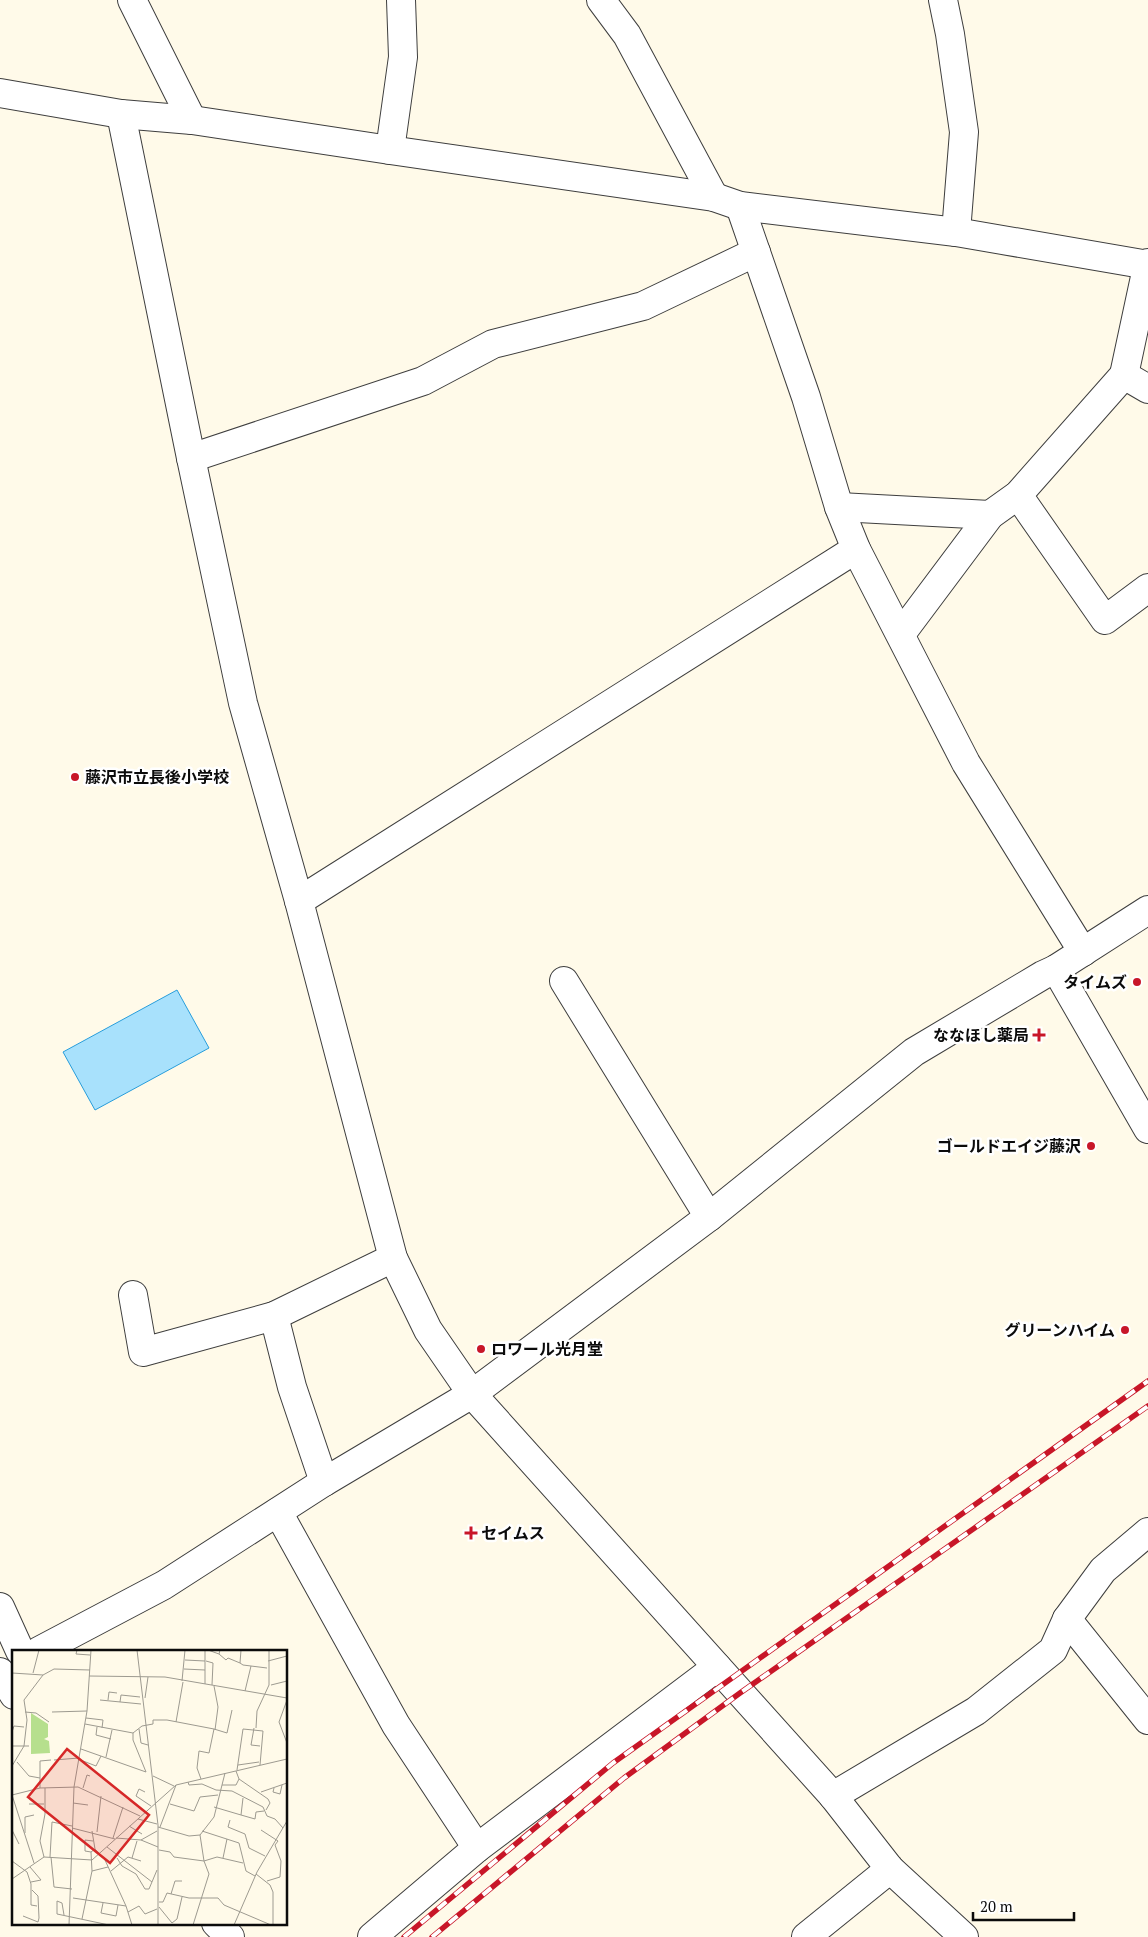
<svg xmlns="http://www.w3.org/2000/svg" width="1148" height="1937" viewBox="0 0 1148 1937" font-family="'PT Serif','Noto Sans JP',serif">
	<rect width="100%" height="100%" fill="#fffae9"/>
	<polygon fill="#a8e1fc" stroke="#279ddb" points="177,990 209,1048 95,1110 63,1052"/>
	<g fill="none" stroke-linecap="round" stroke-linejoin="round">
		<defs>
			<g id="minor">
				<polyline points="132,0 192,120"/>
				<polyline points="601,0 627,35 714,197"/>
				<polyline points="943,0 950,34 964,132 956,232"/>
				<polyline points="0,93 121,114 192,120 390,150 714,197 740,206 956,232 1148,265"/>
				<polyline points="121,114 191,458 243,703 299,901 393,1258 428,1330 472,1394 833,1796 890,1869 964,1937"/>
				<polyline points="390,150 403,57 401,0"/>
				<polyline points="740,206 806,397 839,507 856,549 966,763 1083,952"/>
				<polyline points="1124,375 1148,263"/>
				<polyline points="191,458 423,381 493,344 643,306 756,252"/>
				<polyline points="1018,495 1105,620 1148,588"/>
				<polyline points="839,507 990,515"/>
				<polyline points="901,634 990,515 1018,495 1124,375 1148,389"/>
				<polyline points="299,901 856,549"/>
				<polyline points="1056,969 1148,1129"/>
				<polyline points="564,981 709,1217"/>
				<polyline points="133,1295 143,1352 274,1316 393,1258"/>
				<polyline points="274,1316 292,1387 324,1482"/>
				<polyline points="278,1512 396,1725 477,1848"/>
				<polyline points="0,1607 20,1651"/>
				<polyline points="1067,1619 1148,1720"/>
				<polyline points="39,1651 164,1585 324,1482 472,1394 709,1217 914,1052 1043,975 1056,969 1148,910"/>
				<polyline points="0,1672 14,1695"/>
				<polyline points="833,1796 976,1711 1053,1650 1067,1619 1103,1570 1148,1532"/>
				<polyline points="216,1923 230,1937"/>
				<polyline points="372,1937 477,1848 717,1667"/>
				<polyline points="806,1937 890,1869"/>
			</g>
		</defs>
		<use href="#minor" stroke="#3e3e3e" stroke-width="30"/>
		<use href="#minor" stroke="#fff" stroke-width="28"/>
		<defs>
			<g id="rail">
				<polyline points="404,1937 613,1763 1148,1381"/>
				<polyline points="432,1937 624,1778 740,1693 1148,1406"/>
			</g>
		</defs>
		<use href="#rail" stroke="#c81628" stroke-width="5.5"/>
		<use href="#rail" stroke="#fff" stroke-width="4" stroke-dasharray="11" stroke-linecap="butt"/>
	</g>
	<g fill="#c81628" stroke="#fff" stroke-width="2">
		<circle cx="75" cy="777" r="5"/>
		<circle cx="1137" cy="982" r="5"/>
		<path d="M1036.5 1027.5h5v5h5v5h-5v5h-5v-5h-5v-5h5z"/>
		<circle cx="1091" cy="1146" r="5"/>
		<circle cx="1125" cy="1330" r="5"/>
		<circle cx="481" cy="1349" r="5"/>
		<path d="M468.5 1525.5h5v5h5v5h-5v5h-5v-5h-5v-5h5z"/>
	</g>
	<g text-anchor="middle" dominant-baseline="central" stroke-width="5" stroke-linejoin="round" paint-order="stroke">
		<g font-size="16" font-weight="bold" fill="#0b0b0b" stroke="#fff" text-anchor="end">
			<text x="85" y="777" text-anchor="start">藤沢市立長後小学校</text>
			<text x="1127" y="982">タイムズ</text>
			<text x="1029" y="1035">ななほし薬局</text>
			<text x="1081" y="1146">ゴールドエイジ藤沢</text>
			<text x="1115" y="1330">グリーンハイム</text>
			<text x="491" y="1349" text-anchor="start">ロワール光月堂</text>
			<text x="481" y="1533" text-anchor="start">セイムス</text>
		</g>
	</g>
	<g transform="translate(12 1650)">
		<rect width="275" height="275" fill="#fffae9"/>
		<path d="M19,63L36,74V87L32,89L37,91L38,103L19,104Z" fill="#b6df8d"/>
		<path fill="none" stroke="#9d9a90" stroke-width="1" d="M65,0L64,4L78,5M125,0L146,175V275M196,0L207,4L208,0M229,0L228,13L231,15L255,18M207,4L214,10L216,8L228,13M173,10L193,11M194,11L201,13L200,35M256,11L275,6M172,19L193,20M0,23L31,25L42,19L78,20M21,23L27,0M77,26L153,27L275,48M170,31L173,0M193,34V0M259,35L275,31M202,36L206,57L203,80M233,41L239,16M133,48L136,27M88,50L129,54M96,50L97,42L105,43M275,50L267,72L275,93M108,52L109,45L128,47M13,62L24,63L37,72M40,62L75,61M74,68L91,70L90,78M164,72L171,32M73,74L121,83M85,77L84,85L99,89M242,78L239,95L248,96M244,78L245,61L257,35V0M127,79L129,93L136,95M0,82L2,76L12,77M0,96H17M69,99L134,122M94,107L100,80M66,109L84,116L89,106M42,110L67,108M5,112L17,126L28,128M226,115L247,112M0,116L12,96L15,70L12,50L31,25M225,120L231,79L251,81L248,115M224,121L227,129L256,149L258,153L254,160M134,122L121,90V83L130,76L141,74V70H155L202,79M141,126L162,136M189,129L185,118L187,101L197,103L202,79L215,83L220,60M176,132L177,135L190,134L204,140L220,141L251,157L255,166L263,169L271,178M210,135H224L227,129M28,138V111L39,110M71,138L75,125L78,126M262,138L261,142L268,144L270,135M133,142L127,139L124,146L139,156M249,142L275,133M0,145L28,138L66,137L128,166M0,145L22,213M231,148L229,165L243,169L244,162L252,161M61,153L76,155M17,154H32M158,154L182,161L188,147L206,145M202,157L229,165M126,169L145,174M218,170L216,177L233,184L237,198L253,206M117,176L130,184M146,177L177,186L188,185L202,167L213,123M148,177L164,135M60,178L103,189M0,180L7,194M249,180L266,191L263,195L269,211L268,227L255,231M190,181L227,193L234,221L243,226M85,182L89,146M13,183V167L22,165M101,188L111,157M104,188L129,190L146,197M129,190L145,181M95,197L140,232M83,199L93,210L114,256M147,200L158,202L162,207L192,211L188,185M79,202L73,201V190L81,191M32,207L28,191L33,164V138M38,207L40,172L60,176M39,207L42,237L60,239M105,208L110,216L124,224L133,239H137L145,220M120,208L125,191M211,208L215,189M0,211L15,222L19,234V255L25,256M18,217L29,230L19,232M80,221L96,217M99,221L116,207L129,211M244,224L258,235L261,242V275M0,229L32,207L80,210L164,135L275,109M159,244L163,231H170M61,248L114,256L120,275M147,252H151L155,243L177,248H206L212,255L259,275M91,253L89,263L104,266L106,255M147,257L160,273L165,269L170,247M116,262L127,256L133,264L145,259M52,265L50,253L45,251V264L97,275M11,266L26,272L27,268L26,246L20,240M70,269L80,221L79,202L83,199L80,181M57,275L62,137L75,61L79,0M181,275L197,224L192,211L205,207L231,213M222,275L245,222L275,171"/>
		<path fill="#d62828" fill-opacity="0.15" stroke="#d62828" stroke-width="2.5" d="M55,99L137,165L98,213L16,147Z"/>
		<rect width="275" height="275" fill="none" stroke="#0b0b0b" stroke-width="2.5"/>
	</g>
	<path d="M973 1912v8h101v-8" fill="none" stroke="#0b0b0b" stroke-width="2.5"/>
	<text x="980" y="1912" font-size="15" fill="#0b0b0b" stroke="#ffffff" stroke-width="4" paint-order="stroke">20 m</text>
</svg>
